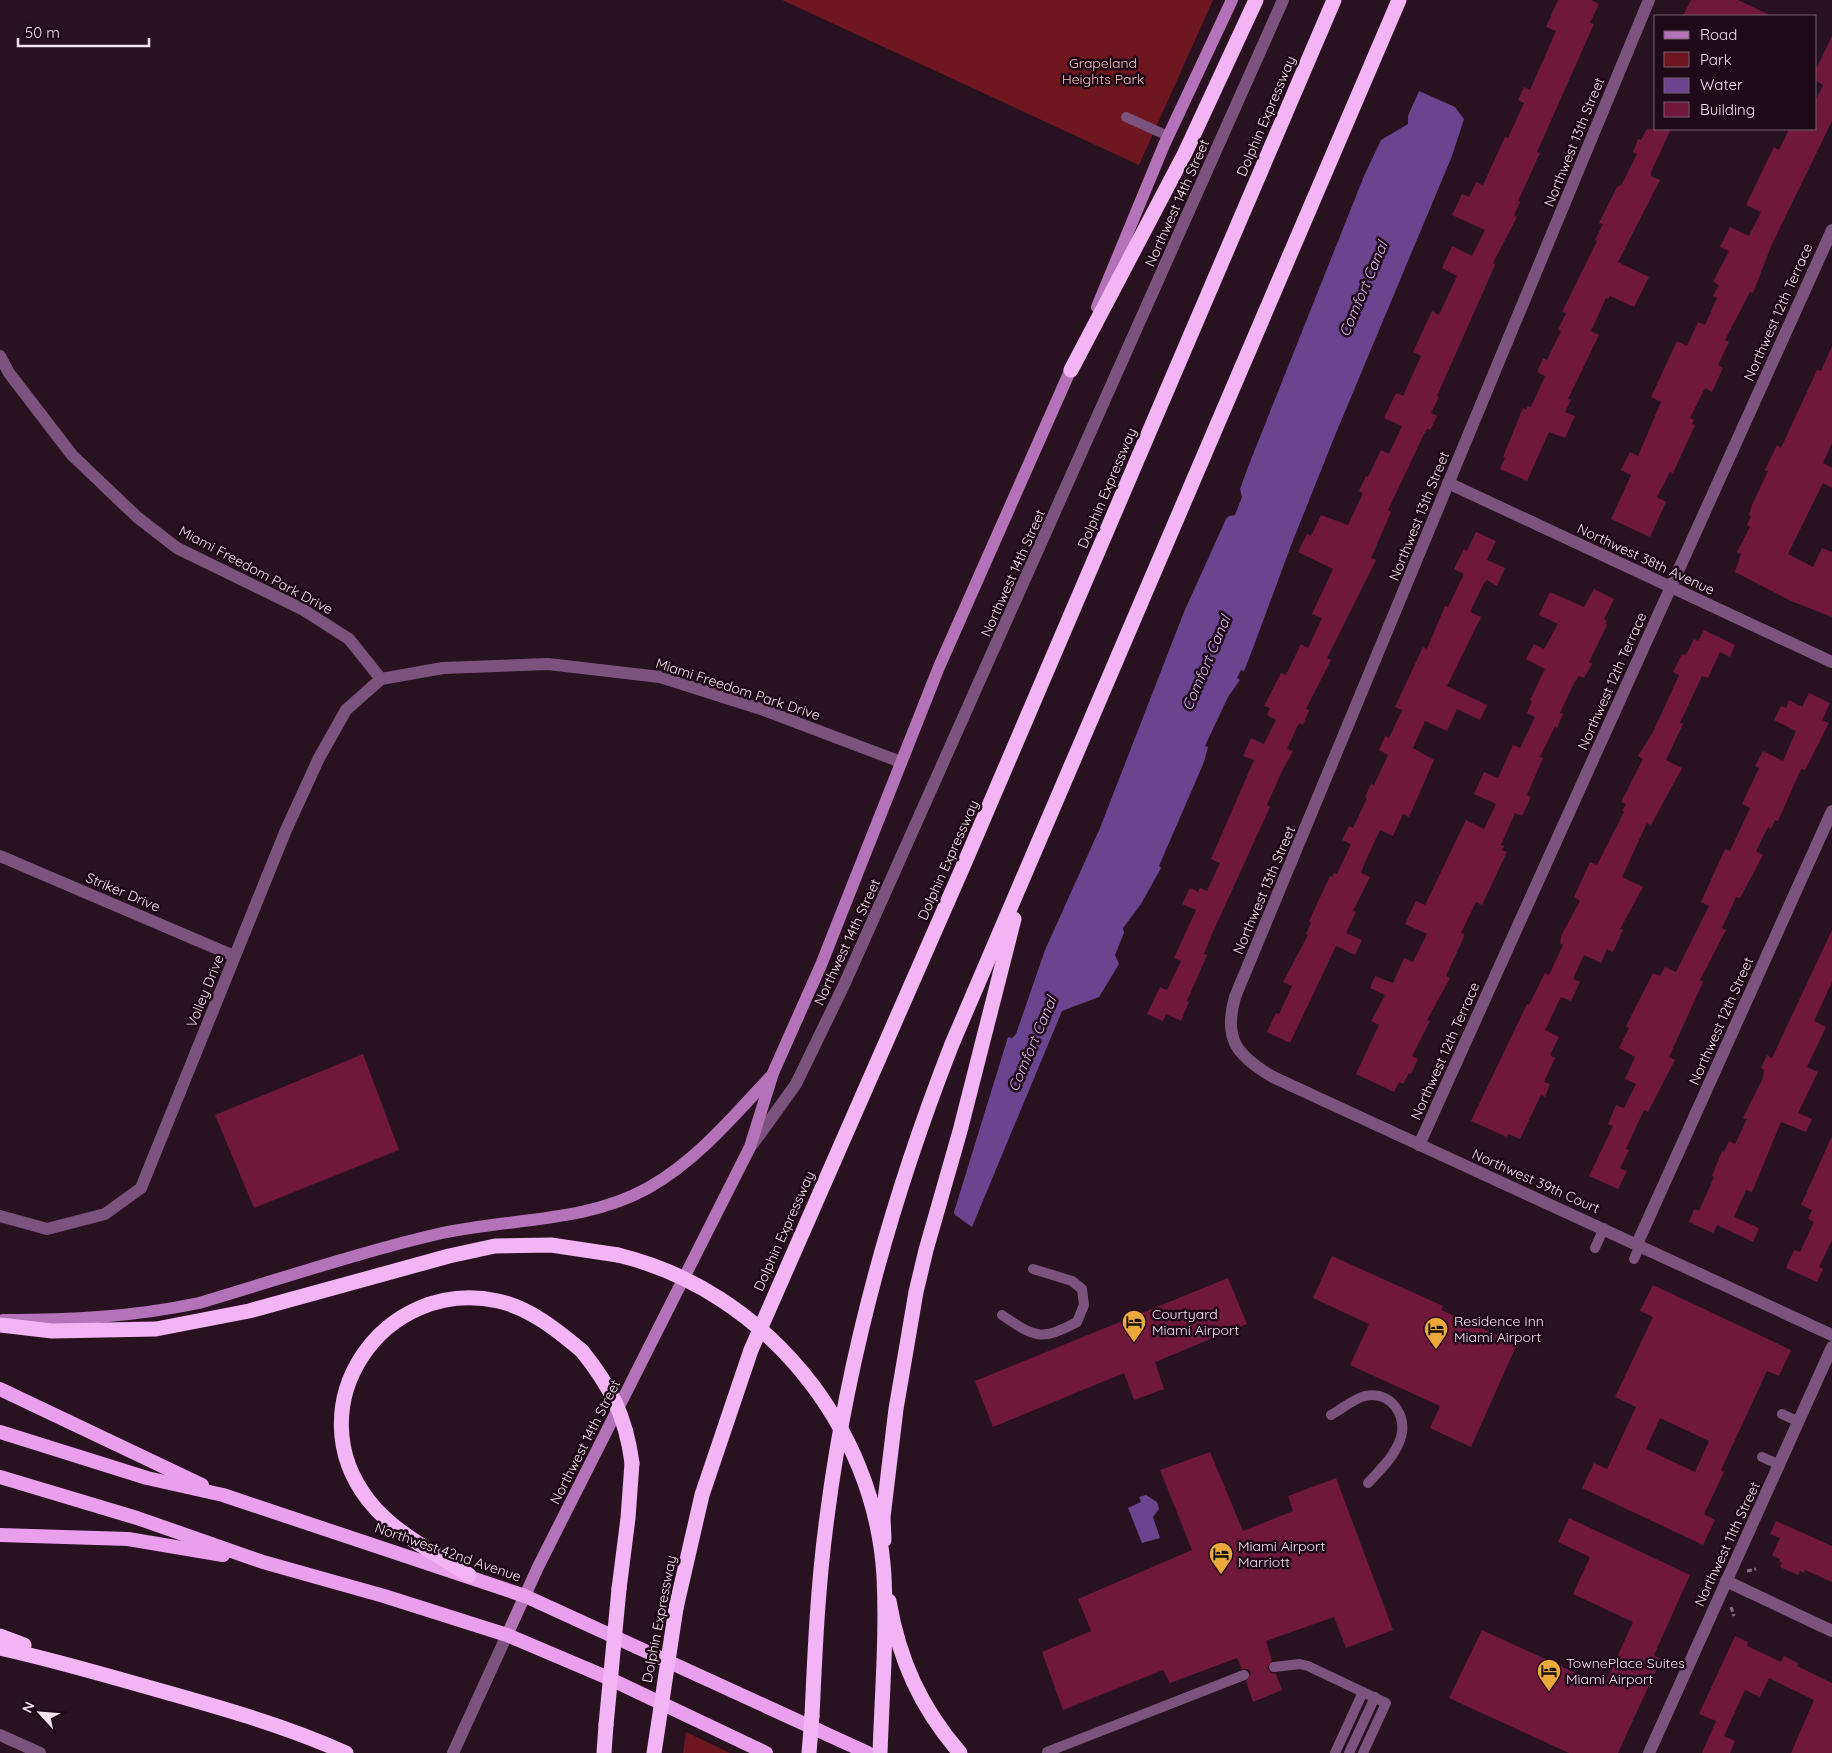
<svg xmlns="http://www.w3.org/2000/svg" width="1832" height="1753" viewBox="0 0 1832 1753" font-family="Quicksand,sans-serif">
	<rect width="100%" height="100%" fill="#281220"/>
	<g fill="#6e1721">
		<polygon points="782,0 1213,0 1139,165"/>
		<polygon points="686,1732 730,1753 683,1753"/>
	</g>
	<g fill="#6b438e">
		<polygon points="1419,91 1455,107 1464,119 1452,156 1336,433 1292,543 1250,656 1244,671 1241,670 1237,678 1240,680 1228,697 1205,746 1208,747 1204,762 1159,866 1161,868 1141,904 1123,928 1124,933 1115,955 1119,964 1099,997 1062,1011 972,1227 955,1215 954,1212 1008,1037 1012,1038 1016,1034 1045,950 1100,828 1184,612 1226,519 1229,516 1235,515 1242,497 1240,489 1248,467 1364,176 1381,140 1408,124 1408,116"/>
		<polygon points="1146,1495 1157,1502 1159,1509 1153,1517 1160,1538 1142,1543 1128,1508 1141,1502 1139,1497"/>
	</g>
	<g fill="#6f183a" fill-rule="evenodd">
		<polygon points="1558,0 1591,0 1599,4 1590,23 1594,24 1537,152 1540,153 1518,201 1520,202 1514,215 1517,217 1493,263 1495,265 1437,396 1439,397 1431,413 1437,416 1430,430 1427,429 1423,436 1388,510 1391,512 1371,558 1376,560 1327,658 1331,660 1306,709 1309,710 1303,725 1299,723 1287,749 1293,751 1281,773 1267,805 1270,807 1212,934 1204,954 1207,955 1187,1001 1189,1002 1181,1021 1166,1014 1163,1021 1147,1014 1160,987 1167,990 1181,961 1174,958 1196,910 1182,904 1190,888 1198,892 1200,888 1207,891 1220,863 1211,859 1254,760 1243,756 1251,738 1264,744 1276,720 1267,715 1270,708 1264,706 1281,673 1286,675 1301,644 1308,648 1322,618 1312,614 1333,569 1298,552 1307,534 1311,536 1321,515 1348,525 1363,493 1359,491 1366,476 1368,477 1381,450 1389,454 1402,426 1384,418 1396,393 1403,396 1421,356 1413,352 1432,311 1439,315 1457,276 1442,268 1452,246 1472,256 1485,230 1452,215 1462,194 1469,197 1476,182 1483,185 1505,137 1508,138 1524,103 1518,100 1524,87 1530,90 1556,31 1546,27"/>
		<polygon points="1691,0 1738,0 1772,16 1683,16"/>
		<polygon points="1832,36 1832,121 1772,244 1753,293 1750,292 1725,340 1729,342 1718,365 1723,368 1712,392 1705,388 1690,418 1694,420 1692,424 1695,425 1673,473 1670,472 1657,497 1666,502 1650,537 1611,519 1631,475 1621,470 1630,452 1638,456 1661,402 1651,397 1677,341 1687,346 1698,322 1705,325 1717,298 1713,296 1719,285 1713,282 1729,251 1720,247 1730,227 1749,236 1761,212 1746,205 1774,147 1779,150 1789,129 1816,129 1816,100 1823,85 1816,81 1816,69"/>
		<polygon points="1647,129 1671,129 1651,172 1651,176 1660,180 1618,262 1649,277 1634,307 1610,296 1608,299 1606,298 1591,331 1599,335 1568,399 1571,400 1565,412 1575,416 1565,438 1549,432 1527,481 1500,469 1505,458 1503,457 1523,408 1526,410 1528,406 1531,407 1545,376 1537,372 1543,358 1547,360 1561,331 1558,330 1566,313 1562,312 1597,241 1595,240 1603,224 1599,223 1617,187 1622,184 1637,154 1633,152 1638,139 1641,140"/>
		<polygon points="1832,346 1832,443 1823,463 1832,468 1832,488 1823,483 1788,554 1813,567 1822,548 1832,552 1832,617 1791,601 1735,572 1741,554 1737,552 1750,527 1747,525 1751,516 1749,515 1752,505 1768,471 1765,470 1777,445 1781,448 1817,370 1821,371"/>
		<polygon points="1476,532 1496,541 1487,560 1505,568 1497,586 1487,580 1484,583 1470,612 1481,617 1447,686 1487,705 1480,720 1457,709 1447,731 1425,721 1413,748 1434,760 1409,817 1403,814 1393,836 1380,830 1365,862 1361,873 1370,877 1353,911 1356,912 1346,933 1362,940 1355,955 1336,946 1290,1043 1267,1032 1276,1013 1279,1014 1292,986 1283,982 1308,935 1306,934 1311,923 1309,921 1330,876 1332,877 1334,873 1337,874 1351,844 1342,840 1349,826 1353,828 1367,798 1365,797 1371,784 1374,785 1388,755 1379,750 1385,736 1389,738 1402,710 1395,707 1423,647 1427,649 1445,606 1448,607 1464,574 1454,569 1464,549 1467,551"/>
		<polygon points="1594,589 1614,599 1604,619 1607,621 1605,624 1607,625 1589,662 1592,664 1584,678 1579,676 1574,683 1560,713 1563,714 1557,728 1555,726 1540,757 1543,758 1527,795 1531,797 1522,816 1515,813 1501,845 1504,846 1502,850 1507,852 1482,905 1476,902 1461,933 1464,934 1463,939 1446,976 1450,978 1427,1020 1430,1021 1412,1056 1418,1059 1411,1074 1409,1073 1403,1084 1399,1082 1394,1092 1356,1074 1379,1025 1371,1021 1385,995 1370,988 1375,976 1393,983 1404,958 1413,962 1427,934 1405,924 1416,901 1425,905 1466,820 1484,829 1496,804 1474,794 1484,772 1498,778 1513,745 1520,748 1535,717 1527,713 1532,701 1530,700 1545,669 1526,659 1534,644 1544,649 1558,624 1539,615 1550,592 1584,607"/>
		<polygon points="1704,630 1735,645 1730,657 1720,652 1708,678 1702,676 1680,723 1683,724 1666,760 1682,768 1651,825 1647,823 1622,877 1643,887 1620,929 1623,930 1613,952 1607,949 1601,963 1584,955 1573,979 1580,982 1571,1001 1561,997 1545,1030 1559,1037 1550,1055 1555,1058 1544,1082 1550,1084 1545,1097 1541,1095 1520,1139 1508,1134 1507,1137 1471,1121 1527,1004 1529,1005 1545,973 1549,975 1563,945 1560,943 1562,934 1580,901 1574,897 1590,862 1597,865 1624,812 1622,811 1626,804 1621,802 1643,759 1638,756 1653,732 1679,675 1673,672 1682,654 1686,655 1694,639 1698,641"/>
		<polygon points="1809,693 1830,703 1822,720 1829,723 1805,770 1801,769 1778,821 1775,820 1771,829 1768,827 1756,851 1763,855 1740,898 1736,897 1722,928 1726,930 1700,980 1703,982 1669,1057 1675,1060 1648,1112 1644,1110 1626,1149 1629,1150 1620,1168 1627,1171 1618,1189 1589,1176 1613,1126 1608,1124 1616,1105 1624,1108 1636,1084 1625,1079 1635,1057 1619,1048 1629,1028 1626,1026 1653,973 1660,976 1665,967 1676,972 1709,906 1701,902 1725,849 1730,851 1750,808 1742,804 1759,768 1755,766 1763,751 1783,761 1796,731 1774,720 1781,706 1786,708 1789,700 1802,707"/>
		<polygon points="1832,930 1832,982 1814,1021 1826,1027 1807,1067 1818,1072 1798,1113 1812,1119 1806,1132 1781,1122 1752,1192 1746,1190 1734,1217 1759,1228 1753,1242 1717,1225 1713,1233 1689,1222 1694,1209 1699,1211 1714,1177 1712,1176 1722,1151 1724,1152 1729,1141 1735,1144 1747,1119 1743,1118 1762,1080 1764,1070 1761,1068 1767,1055 1772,1058"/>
		<polygon points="363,1054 399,1150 254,1208 215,1115"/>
		<polygon points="1832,1136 1832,1240 1819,1267 1823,1269 1817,1282 1786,1268 1794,1250 1800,1252 1814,1222 1808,1219 1812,1210 1801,1205"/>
		<polygon points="1332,1256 1443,1306 1441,1310 1517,1344 1471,1447 1430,1428 1440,1406 1350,1365 1369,1324 1313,1298"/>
		<polygon points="1228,1278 1247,1324 1155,1362 1164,1389 1134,1400 1124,1373 993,1427 975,1381"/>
		<path d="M1653,1285L1791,1350L1779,1376L1767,1371L1721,1470L1724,1472L1704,1514L1715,1520L1703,1545L1582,1488L1594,1463L1607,1469L1636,1407L1615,1397L1653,1317L1640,1311ZM1660,1418L1709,1441L1695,1472L1646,1449Z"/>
		<polygon points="1210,1452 1243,1531 1293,1511 1288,1496 1336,1478 1393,1630 1346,1648 1334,1617 1266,1641 1272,1661 1267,1668 1271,1673 1276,1674 1282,1690 1253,1702 1246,1681 1251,1673 1248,1669 1242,1669 1237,1658 1170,1683 1163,1670 1063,1710 1042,1652 1091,1631 1078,1599 1192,1550 1160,1470"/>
		<polygon points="1569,1518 1690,1575 1654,1655 1661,1659 1618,1753 1569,1753 1449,1698 1482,1630 1604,1686 1633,1622 1573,1594 1590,1557 1558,1542"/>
		<polygon points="1776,1521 1832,1546 1832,1582 1805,1570 1804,1573 1800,1571 1798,1575 1780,1567 1782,1563 1779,1561 1780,1559 1772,1555 1780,1538 1770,1534"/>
		<polygon points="1735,1636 1748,1642 1747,1646 1781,1662 1784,1656 1798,1663 1797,1666 1832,1683 1832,1753 1791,1753 1814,1700 1769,1678 1760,1697 1745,1690 1724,1736 1735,1741 1730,1753 1702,1753 1716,1721 1699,1714"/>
	</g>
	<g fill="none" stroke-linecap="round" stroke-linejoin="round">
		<g stroke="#826f7a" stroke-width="3" stroke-dasharray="5 2.5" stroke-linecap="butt">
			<polyline points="1747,1571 1756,1569"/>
			<polyline points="1731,1607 1734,1616"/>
		</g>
		<g stroke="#7c537e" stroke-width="10">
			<polyline points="1126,117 1168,136"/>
			<polyline points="1595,1248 1604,1228"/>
			<polyline points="1634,1259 1640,1245"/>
			<path d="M1002,1315C1035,1338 1041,1341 1077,1322L1084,1305L1082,1289L1072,1281L1033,1269"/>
			<polyline points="1782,1414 1799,1422"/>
			<path d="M1331,1415C1342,1409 1353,1399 1365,1396C1391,1390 1409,1417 1400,1440C1394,1457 1380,1470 1368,1483"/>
			<polyline points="1762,1457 1780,1465"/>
			<polyline points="1274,1667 1300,1664 1308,1666 1386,1703 1363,1753"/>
			<polyline points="1047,1752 1244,1675"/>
			<polyline points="1335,1753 1363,1692"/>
			<polyline points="1349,1753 1375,1697"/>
		</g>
		<g stroke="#7c537e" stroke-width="12">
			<path d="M1649,0L1235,997C1223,1039 1237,1056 1273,1077L1832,1335"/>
			<polyline points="0,356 9,373 72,455 137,517 177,548 302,609 349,639 381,679 443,668 548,664 660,677 761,709 901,762"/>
			<polyline points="1448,483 1832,662"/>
			<polyline points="0,856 234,956"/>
			<polyline points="1419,1145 1832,230"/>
			<polyline points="0,1216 47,1229 105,1214 141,1188 286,830 319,758 346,710 381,679"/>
			<polyline points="1637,1244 1832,811"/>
			<polyline points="1726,1581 1832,1631"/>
		</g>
		<g stroke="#7c537e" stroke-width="12">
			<polyline points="752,1145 796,1084 844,985 1283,0"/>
			<polyline points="0,1735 40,1753"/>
			<polyline points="453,1753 507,1635"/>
			<polyline points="1649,1753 1832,1347"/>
		</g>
		<g stroke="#b472b8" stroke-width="12">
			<polyline points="1097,307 1164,145 1232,0"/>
			<path d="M3,1320C71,1320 132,1317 199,1303C280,1279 360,1252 442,1233C511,1218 585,1223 648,1188C696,1161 733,1117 770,1077"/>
			<polyline points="507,1635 538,1567 750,1147 773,1073 821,965 939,667 1074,362"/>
		</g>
		<g stroke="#e99fec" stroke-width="14">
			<polyline points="0,1389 202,1485"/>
			<polyline points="0,1432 147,1478 223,1495 525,1596 868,1753"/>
			<polyline points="0,1477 137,1518 263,1562 384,1596 507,1635 606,1677 766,1753"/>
			<polyline points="0,1535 128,1539 223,1555"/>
		</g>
		<g stroke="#f2b4f4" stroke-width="15">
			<polyline points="1071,370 1185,153 1256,0"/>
			<polyline points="0,1325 52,1331 156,1329 249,1311 449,1256 495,1246 551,1245 618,1255"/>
			<polyline points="884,1540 883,1517 896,1409 916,1292 926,1250 960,1131 1014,919"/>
			<path d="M469,1575C435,1553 394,1533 369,1501C294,1406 383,1276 498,1301C530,1308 557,1330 582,1351"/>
			<polyline points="619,1589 628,1518 632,1463"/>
			<path d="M889,1601C899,1660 921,1708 960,1753"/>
			<polyline points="676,1608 702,1495 751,1350 965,862 1334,0"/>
			<polyline points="0,1636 24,1645"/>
			<path d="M0,1648C54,1660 106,1675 158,1690C222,1708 286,1726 346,1753"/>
			<path d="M812,1716C815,1649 818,1583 827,1517C848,1353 892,1197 952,1044L1399,0"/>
			<polyline points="604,1753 606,1725"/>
		</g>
		<g stroke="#f2b4f4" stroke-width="15">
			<path d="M618,1255C764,1290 875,1426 884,1576C887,1634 882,1695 880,1753"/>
			<path d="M582,1351C611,1387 626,1417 632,1463"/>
			<polyline points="606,1725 619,1589"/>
			<polyline points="654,1753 676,1608"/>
			<polyline points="809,1753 812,1716"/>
		</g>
	</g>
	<defs>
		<symbol id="hotel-pin" viewBox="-11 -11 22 30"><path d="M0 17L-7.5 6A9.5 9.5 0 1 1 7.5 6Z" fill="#eda83b" stroke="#1e0917"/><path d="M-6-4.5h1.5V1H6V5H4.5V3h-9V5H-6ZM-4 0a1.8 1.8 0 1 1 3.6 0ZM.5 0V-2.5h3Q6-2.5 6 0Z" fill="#111"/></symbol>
	</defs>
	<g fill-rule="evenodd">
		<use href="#hotel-pin" x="1120" y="1308" width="28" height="38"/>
		<use href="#hotel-pin" x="1422" y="1315" width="28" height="38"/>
		<use href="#hotel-pin" x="1207" y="1540" width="28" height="38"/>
		<use href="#hotel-pin" x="1535" y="1657" width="28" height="38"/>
	</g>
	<g text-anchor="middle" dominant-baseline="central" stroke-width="5" stroke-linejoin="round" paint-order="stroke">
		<g font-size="14" fill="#f6c0bf" stroke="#1e0917">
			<text x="1103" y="63">Grapeland<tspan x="1103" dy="16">Heights Park</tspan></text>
		</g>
		<g font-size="14" fill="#f4e4ed" stroke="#1e0917">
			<text transform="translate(1266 116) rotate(-67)">Dolphin Expressway</text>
			<text transform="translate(1574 142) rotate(-68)">Northwest 13th Street</text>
			<text transform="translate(1177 203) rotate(-66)">Northwest 14th Street</text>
			<text transform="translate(1778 312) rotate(-66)">Northwest 12th Terrace</text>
			<text transform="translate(1107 488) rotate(-67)">Dolphin Expressway</text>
			<text transform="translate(1419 516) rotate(-68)">Northwest 13th Street</text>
			<text transform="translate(1646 559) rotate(25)">Northwest 38th Avenue</text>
			<text transform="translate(256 570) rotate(28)">Miami Freedom Park Drive</text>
			<text transform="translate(1013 573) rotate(-66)">Northwest 14th Street</text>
			<text transform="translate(1612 681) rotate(-66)">Northwest 12th Terrace</text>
			<text transform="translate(738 689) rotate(18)">Miami Freedom Park Drive</text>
			<text transform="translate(948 860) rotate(-66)">Dolphin Expressway</text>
			<text transform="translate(1264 890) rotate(-67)">Northwest 13th Street</text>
			<text transform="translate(123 892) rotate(23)">Striker Drive</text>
			<text transform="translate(847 942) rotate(-65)">Northwest 14th Street</text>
			<text transform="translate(205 991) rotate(-68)">Volley Drive</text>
			<text transform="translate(1721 1021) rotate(-66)">Northwest 12th Street</text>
			<text transform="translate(1445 1051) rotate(-66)">Northwest 12th Terrace</text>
			<text transform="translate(1536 1181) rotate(24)">Northwest 39th Court</text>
			<text transform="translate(784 1231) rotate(-66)">Dolphin Expressway</text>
			<text transform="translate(585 1442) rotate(-63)">Northwest 14th Street</text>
			<text transform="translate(1727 1544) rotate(-65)">Northwest 11th Street</text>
			<text transform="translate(448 1552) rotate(19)">Northwest 42nd Avenue</text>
			<text transform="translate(659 1619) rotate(-79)">Dolphin Expressway</text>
		</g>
		<g font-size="14" fill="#f4e4ed" stroke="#1e0917" text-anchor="start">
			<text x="1152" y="1314">Courtyard<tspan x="1152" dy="16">Miami Airport</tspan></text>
			<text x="1454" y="1321">Residence Inn<tspan x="1454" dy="16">Miami Airport</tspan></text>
			<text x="1238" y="1546">Miami Airport<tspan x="1238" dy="16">Marriott</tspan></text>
			<text x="1566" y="1663">TownePlace Suites<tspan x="1566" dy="16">Miami Airport</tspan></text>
		</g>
		<g font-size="15" font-style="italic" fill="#d7b8f7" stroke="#1e0917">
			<text transform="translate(1363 289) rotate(-67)">Comfort Canal</text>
			<text transform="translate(1206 663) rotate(-67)">Comfort Canal</text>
			<text transform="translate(1032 1044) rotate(-67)">Comfort Canal</text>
		</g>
	</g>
	<rect x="1654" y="15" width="162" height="115" fill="#1e0917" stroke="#74616d"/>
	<rect x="1664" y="31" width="25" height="8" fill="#b472b8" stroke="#74616d"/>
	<text x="1700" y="40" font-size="15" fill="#f4e4ed">Road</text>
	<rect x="1664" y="52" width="25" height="15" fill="#6e1721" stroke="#74616d"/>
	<text x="1700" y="65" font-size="15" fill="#f4e4ed">Park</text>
	<rect x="1664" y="78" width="25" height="15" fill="#6b438e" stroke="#74616d"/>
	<text x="1700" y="90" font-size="15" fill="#f4e4ed">Water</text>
	<rect x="1664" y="102" width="25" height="15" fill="#6f183a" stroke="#74616d"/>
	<text x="1700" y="115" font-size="15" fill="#f4e4ed">Building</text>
	<g transform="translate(40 1713) rotate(296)" stroke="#1e0917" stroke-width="4" paint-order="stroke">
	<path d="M0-4L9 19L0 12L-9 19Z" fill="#f4e4ed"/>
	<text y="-8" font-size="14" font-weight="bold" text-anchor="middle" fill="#f4e4ed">N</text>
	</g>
	<path d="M18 38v8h131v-8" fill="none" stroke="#f4e4ed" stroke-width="2.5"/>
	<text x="25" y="38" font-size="15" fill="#f4e4ed" stroke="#1e0917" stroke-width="4" paint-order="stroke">50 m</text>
</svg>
